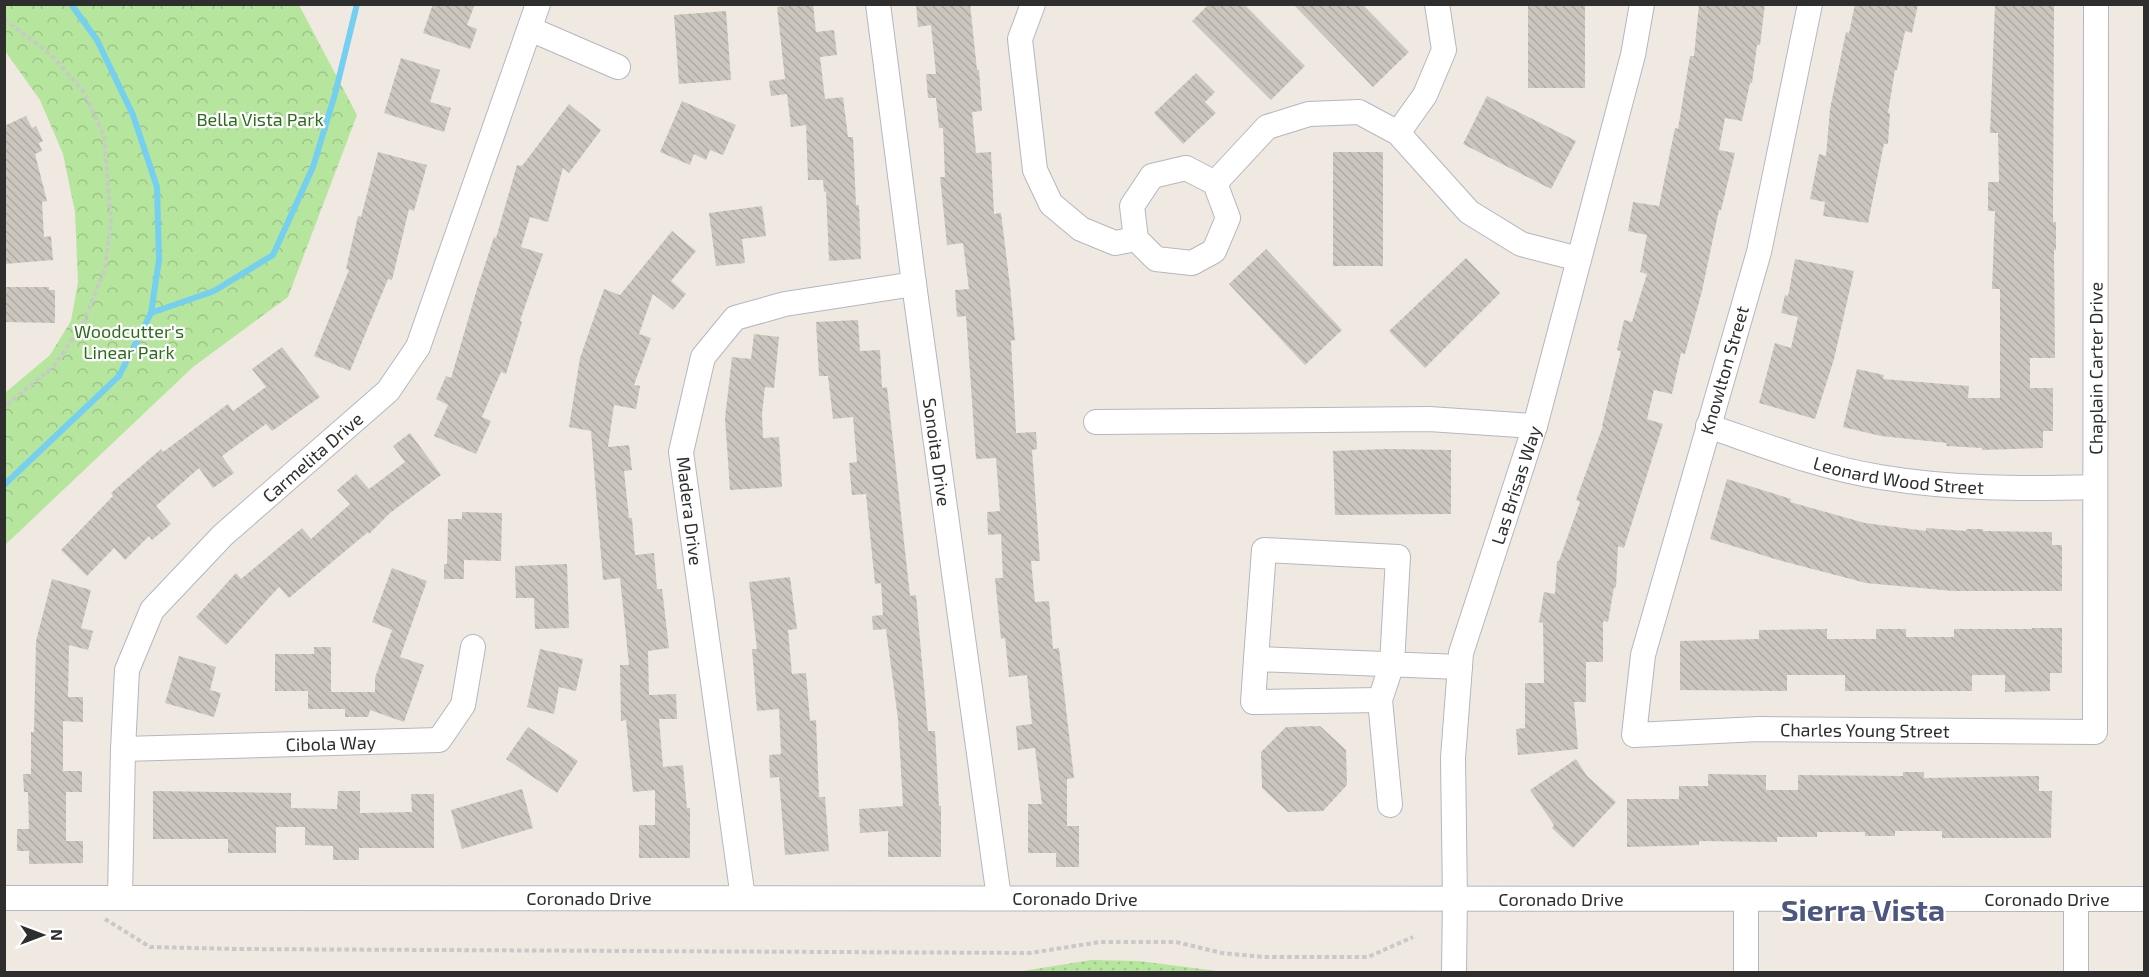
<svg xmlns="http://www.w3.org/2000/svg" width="2149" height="977" viewBox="0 0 2149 977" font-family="'Exo 2',sans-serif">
	<defs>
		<pattern id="grass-dots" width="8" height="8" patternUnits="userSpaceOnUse" patternTransform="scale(1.5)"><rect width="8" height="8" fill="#b6e59e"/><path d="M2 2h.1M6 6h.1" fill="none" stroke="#9dc588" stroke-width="1.8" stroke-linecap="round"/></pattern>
		<pattern id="park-crowns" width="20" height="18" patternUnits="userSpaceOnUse" patternTransform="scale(1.5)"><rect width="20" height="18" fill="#b6e59e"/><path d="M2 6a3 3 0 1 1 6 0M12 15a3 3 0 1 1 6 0" fill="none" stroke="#9dc588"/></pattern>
		<pattern id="building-back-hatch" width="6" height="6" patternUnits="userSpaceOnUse" patternTransform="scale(1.5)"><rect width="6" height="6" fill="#cbc7bf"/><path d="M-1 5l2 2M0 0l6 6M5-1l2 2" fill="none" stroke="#afaba4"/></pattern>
	</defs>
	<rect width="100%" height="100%" fill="#efe9e1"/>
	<polygon fill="url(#grass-dots)" points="1091,960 1139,961 1225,972 1017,972"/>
	<polygon fill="url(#park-crowns)" points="124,5 127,7 129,4 299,5 357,115 288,297 193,367 5,545 5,393 50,355 71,321 78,282 75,212 63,154 40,100 5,51 5,5"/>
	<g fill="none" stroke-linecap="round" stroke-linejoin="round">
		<g stroke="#75cff0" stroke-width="6">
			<polyline points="151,313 214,291 273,255 313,167 335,94 357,4"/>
			<polyline points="4,485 119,376 151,313 159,260 157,187 133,115 97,40 71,4"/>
		</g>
	</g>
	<g fill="url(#building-back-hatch)">
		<polygon points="433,4 475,4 467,25 477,29 470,49 423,33"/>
		<polygon points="803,4 813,4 816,32 834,30 837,55 820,57 825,99 843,97 848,137 853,137 856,205 859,205 861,259 829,261 826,191 824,192 823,180 808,180 806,125 791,127 787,94 771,96 769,81 785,79 777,7"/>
		<polygon points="916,4 970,4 977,70 979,70 982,111 972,112 975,142 976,153 991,152 994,214 1001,213 1010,286 1015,340 1011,341 1016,433 1036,432 1037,449 1032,450 1040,561 1031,561 1035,602 1049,601 1053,649 1059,648 1074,778 1067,779 1067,826 1079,826 1079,867 1056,867 1056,853 1028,853 1028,804 1042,804 1035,748 1018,750 1016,726 1032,724 1027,675 1009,677 1005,638 1001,639 995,578 1003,578 1001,534 988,535 987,512 1000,511 996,458 976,459 966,316 957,317 955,290 969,289 963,243 947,245 940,177 945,177 943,128 939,128 936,98 928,98 926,74 936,74 931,25 918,27"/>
		<polygon points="1209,4 1244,4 1305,66 1271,100 1192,21"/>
		<polygon points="1293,4 1362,4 1409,52 1373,87"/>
		<rect x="1528" y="4" width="57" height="84"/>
		<polygon points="1699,4 1765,4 1760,45 1757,45 1752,83 1750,83 1742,121 1725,118 1719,150 1735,153 1721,210 1719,210 1702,291 1685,354 1681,353 1672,394 1654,390 1647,419 1663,424 1624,548 1618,546 1616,588 1614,587 1608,622 1603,621 1603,662 1586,662 1586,702 1574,702 1578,749 1518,755 1516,729 1525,728 1525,683 1544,683 1543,623 1539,622 1544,592 1555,594 1557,561 1559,561 1580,502 1576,500 1603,426 1602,426 1621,351 1617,350 1624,320 1632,322 1647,274 1640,272 1647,235 1628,231 1633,202 1659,206 1675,128 1678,129 1690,56 1694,56"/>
		<polygon points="1855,4 1918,4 1912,33 1905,31 1897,70 1895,70 1888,113 1890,113 1888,144 1884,144 1868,223 1823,216 1825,202 1810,199 1819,154 1826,156 1830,109 1846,32 1849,33"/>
		<polygon points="1995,4 2054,4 2053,222 2056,222 2056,250 2054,250 2055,358 2030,358 2030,388 2053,388 2053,431 2043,431 2043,448 1982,450 1982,448 1946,446 1947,443 1881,436 1843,427 1857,369 1884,375 1883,379 1969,386 1968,398 2000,398 2000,289 1992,289 1995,211 1988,211 1988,182 1999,182 1998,133 1990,133"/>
		<polygon points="726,11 731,80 679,84 674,15"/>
		<polygon points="401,58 440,70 430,102 451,108 444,132 384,113"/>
		<polygon points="1196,73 1215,92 1205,102 1216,113 1183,144 1154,113"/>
		<polygon points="1487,96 1576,141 1551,189 1463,144"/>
		<polygon points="682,101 736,125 723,155 710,150 706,160 694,154 690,165 660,152"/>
		<polygon points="569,104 601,130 569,173 563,168 548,222 530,217 521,247 543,254 520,321 522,322 506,374 501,372 482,417 491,421 476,454 434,436 448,405 436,399 446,376 451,378 477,289 494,237 496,238 517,165 522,166"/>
		<polygon points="26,116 32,128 36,126 43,141 39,143 42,151 35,154 47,201 42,202 44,237 51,236 53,260 4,264 4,126"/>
		<polygon points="378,152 427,165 414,211 409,209 392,280 388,279 350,371 314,356 349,270 346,269 358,216 361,217"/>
		<rect x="1333" y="152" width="50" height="114"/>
		<polygon points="762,206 766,236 742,239 745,263 716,266 709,213"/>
		<polygon points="672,231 696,251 671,281 686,294 673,310 653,294 639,334 651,338 634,385 640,386 636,409 614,405 608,447 629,445 632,470 624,471 629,518 632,518 635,555 654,553 657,589 662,589 669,648 648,651 649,695 676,694 677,719 659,719 663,767 683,765 687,808 690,808 690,858 639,858 639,825 655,825 655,790 633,792 626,720 621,721 620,665 629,665 620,578 603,580 591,431 569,427 580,358 604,289 620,295"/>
		<polygon points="1266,249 1342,330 1305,365 1229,284"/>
		<polygon points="1466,258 1500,293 1425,368 1389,331"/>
		<polygon points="1795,259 1854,271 1834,359 1815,419 1759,403 1775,343 1791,348 1798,317 1781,313 1785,295 1788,296"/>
		<polygon points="4,287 49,287 49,290 55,290 55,323 4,322"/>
		<polygon points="858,320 860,351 880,350 882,388 887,387 910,596 916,595 928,731 935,731 939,806 941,806 941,857 888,857 888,831 860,833 859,809 903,806 898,719 886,629 873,630 872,616 883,615 881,583 875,584 866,494 852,495 849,463 857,462 853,417 833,419 828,376 819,376 816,322"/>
		<polygon points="754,334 779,337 774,388 765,387 762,414 763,438 779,437 782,487 730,490 725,418 732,357 751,359"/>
		<polygon points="282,347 320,397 272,431 266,424 222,456 234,473 213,488 199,468 156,506 171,524 152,540 149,536 125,560 114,548 87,576 61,550 113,496 111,493 161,449 163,452 228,404 233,411 266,387 252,369"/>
		<polygon points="410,433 441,475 390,513 369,534 368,532 289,598 279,587 226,645 196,617 236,573 241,579 302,528 311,539 350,504 337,490 356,474 369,489 405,462 393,446"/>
		<polygon points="1387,449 1451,450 1451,514 1335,515 1333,451"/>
		<polygon points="1727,479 1791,499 1790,502 1865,523 1926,531 1926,528 1966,531 1966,529 1983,529 1983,531 2052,532 2052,545 2062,545 2062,591 1953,591 1866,583 1782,561 1710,539"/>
		<polygon points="462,512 502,513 501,561 464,560 464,579 444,579 444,564 447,564 448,519 462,519"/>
		<polygon points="567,564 569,628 535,629 534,598 516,598 515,566"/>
		<polygon points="392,568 427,581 400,657 424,665 404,722 370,710 368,717 345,717 345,709 308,709 308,691 275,691 275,654 314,654 314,647 331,647 331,692 375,692 375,678 392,630 372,622"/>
		<polygon points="790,577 797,629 788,630 792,674 806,673 810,721 816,720 819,797 825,797 829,851 785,855 779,777 770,778 769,755 781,754 779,709 757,711 752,649 757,649 749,582"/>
		<polygon points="52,579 91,590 81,628 93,631 88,650 69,645 68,697 83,697 83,722 63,721 63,771 82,771 82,792 66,792 66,841 83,841 83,863 29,864 29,851 17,851 17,829 29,829 28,792 24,792 23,774 31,774 31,732 34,732 36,641"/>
		<polygon points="2032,628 2062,628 2062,673 2050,673 2050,691 2005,692 2005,675 1972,675 1972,691 1845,691 1845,675 1787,675 1787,691 1680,690 1680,641 1759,639 1759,630 1827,629 1827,639 1876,639 1876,629 1906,629 1906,637 1954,637 1954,629 2032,629"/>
		<polygon points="540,649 583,659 576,691 559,687 554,714 527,707"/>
		<polygon points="179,656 216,667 210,690 221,693 214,717 165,703"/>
		<polygon points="1320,726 1346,750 1347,785 1323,811 1288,812 1262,788 1261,752 1286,727"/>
		<polygon points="528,727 578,761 557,793 506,759"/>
		<polygon points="1576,759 1587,776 1616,802 1573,848 1552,828 1554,825 1530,790"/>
		<polygon points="1903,772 1924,772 1924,778 2039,776 2039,791 2052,791 2051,838 1942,838 1942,831 1895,831 1895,836 1865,836 1865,832 1817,832 1817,837 1777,837 1777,842 1699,841 1699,845 1627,847 1627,799 1679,799 1679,786 1708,786 1708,774 1766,775 1766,790 1798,790 1798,775 1903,776"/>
		<polygon points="522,789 533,828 462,849 451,810"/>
		<polygon points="153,791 291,793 291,808 337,809 338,791 360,791 360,813 412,812 411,794 434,794 434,848 359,848 359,860 333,860 333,846 305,845 305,827 276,827 276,853 228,853 228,839 153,839"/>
	</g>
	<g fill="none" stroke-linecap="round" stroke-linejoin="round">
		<defs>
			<g id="minor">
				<path id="s1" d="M878,4L914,284L999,898"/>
				<polyline points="1033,4 1020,39 1035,170 1051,204 1081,229 1115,243 1136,239"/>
				<path id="s2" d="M1810,4L1759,252L1643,655L1634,735L1759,729L2095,732L2096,4"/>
				<polyline points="530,29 618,67"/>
				<polyline points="1398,133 1425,95 1444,50 1437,4"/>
				<polygon points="1186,168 1215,183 1228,218 1214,251 1192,263 1156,259 1136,239 1132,206 1152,176"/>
				<polyline points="1215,183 1267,127 1309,114 1359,112 1398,133 1469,212 1521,244 1579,259"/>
				<polyline points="1096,422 1429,419 1535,426"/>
				<path id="s3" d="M1708,426C1764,445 1821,468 1880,477C1951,489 2023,489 2095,487"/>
				<polyline points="1256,659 1253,702 1380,700"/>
				<path id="s4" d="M123,749L439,740L463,705L473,647"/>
				<polyline points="1390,805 1380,700 1392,664 1398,557 1264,550 1256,659 1460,667"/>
				<path id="s5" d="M120,897L123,749L127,670L152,610L223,535L388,391L418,347L538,4"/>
				<path id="s6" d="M4,898L2144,899"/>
				<polyline points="743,898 681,452 703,357 735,318 785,304 914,284"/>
				<polyline points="1746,899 1746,972"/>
				<path id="s7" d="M1454,972L1455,899L1453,758L1461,653L1535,426L1633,55L1642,4"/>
				<polyline points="2076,972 2076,899"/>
			</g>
		</defs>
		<use href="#minor" stroke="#b4b7c1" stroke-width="26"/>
		<g stroke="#c9c9c9" stroke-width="4" stroke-dasharray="4.5 3" stroke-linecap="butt">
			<polyline points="4,19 50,54 84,92 104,136 111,223 105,268 83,324 54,366 4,407"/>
			<polyline points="105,919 150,947 237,949 1030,953 1100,942 1176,942 1222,953 1264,957 1368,957 1413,937"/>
		</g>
		<use href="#minor" stroke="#fff" stroke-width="24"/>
	</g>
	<g text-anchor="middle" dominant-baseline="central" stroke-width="4.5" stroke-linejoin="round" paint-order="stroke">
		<g font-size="18" fill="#2c6e1b" stroke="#fff">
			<text x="260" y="119">Bella Vista Park</text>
			<text x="129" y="331">Woodcutter's<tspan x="129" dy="21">Linear Park</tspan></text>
		</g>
		<g font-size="18" fill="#2e2e2e" stroke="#fff">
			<text stroke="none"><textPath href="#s2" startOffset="1578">Chaplain Carter Drive</textPath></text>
			<text transform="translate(1724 370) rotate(-74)">Knowlton Street</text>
			<text stroke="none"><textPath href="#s1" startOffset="452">Sonoita Drive</textPath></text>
			<text stroke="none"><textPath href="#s5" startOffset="514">Carmelita Drive</textPath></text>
			<text stroke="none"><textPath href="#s3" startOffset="198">Leonard Wood Street</textPath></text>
			<text stroke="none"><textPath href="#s7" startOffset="496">Las Brisas Way</textPath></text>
			<text transform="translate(690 511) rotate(83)">Madera Drive</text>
			<text stroke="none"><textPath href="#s2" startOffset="984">Charles Young Street</textPath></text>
			<text stroke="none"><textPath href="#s4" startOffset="208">Cibola Way</textPath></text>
			<text stroke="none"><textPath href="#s6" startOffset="585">Coronado Drive</textPath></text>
			<text stroke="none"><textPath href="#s6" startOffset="1071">Coronado Drive</textPath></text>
			<text stroke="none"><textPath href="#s6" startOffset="1557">Coronado Drive</textPath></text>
			<text stroke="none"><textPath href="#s6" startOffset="2043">Coronado Drive</textPath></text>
		</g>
		<g font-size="30" font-weight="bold" fill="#4d5680" stroke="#fff">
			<text x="1863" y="909">Sierra Vista</text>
		</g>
	</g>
	<rect width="2149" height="977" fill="none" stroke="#2e2e2e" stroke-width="12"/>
	<g transform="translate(42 935) rotate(90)" stroke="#ffffff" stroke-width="4.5" paint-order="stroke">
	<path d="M0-4.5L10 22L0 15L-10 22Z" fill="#2e2e2e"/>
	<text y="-9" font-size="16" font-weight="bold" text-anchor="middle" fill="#2e2e2e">N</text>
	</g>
</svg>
